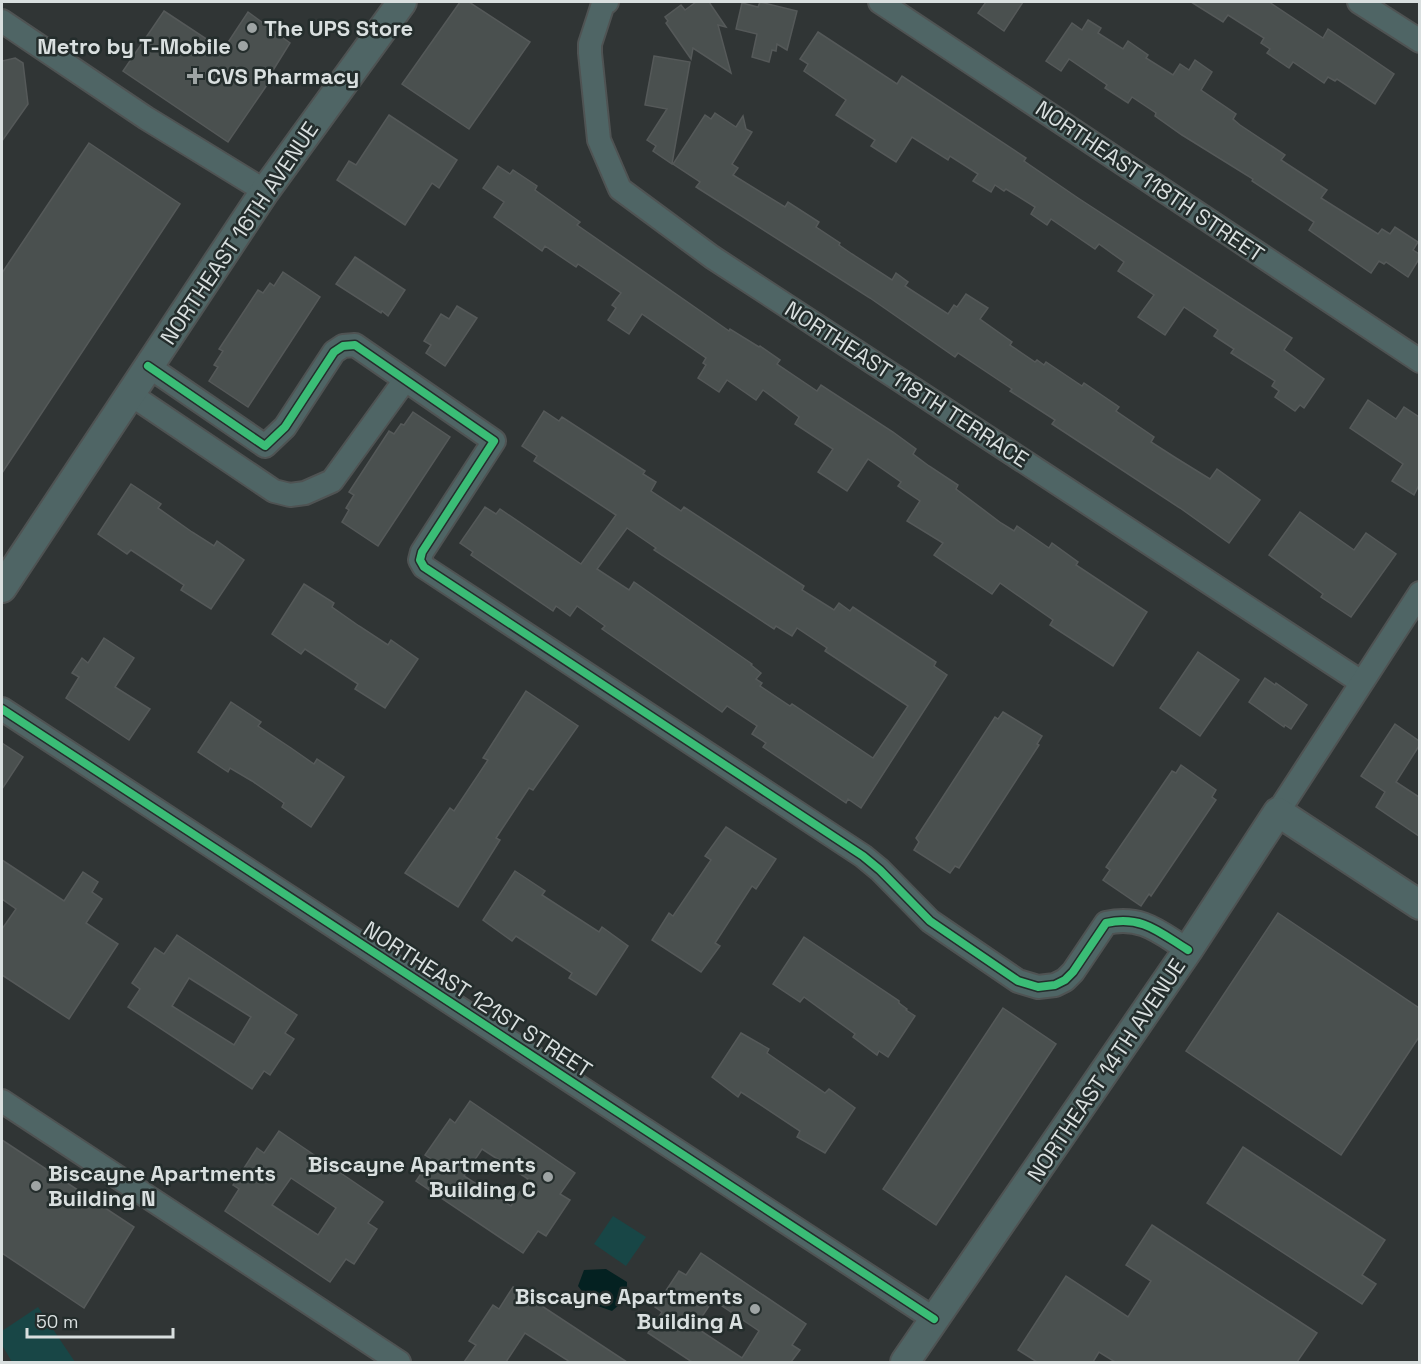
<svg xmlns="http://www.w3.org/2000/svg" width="1421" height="1364" viewBox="0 0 1421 1364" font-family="'Space Grotesk',sans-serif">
	<rect width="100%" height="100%" fill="#303535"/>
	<g fill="#184646">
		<polygon points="613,1216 646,1237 626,1266 594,1244"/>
		<polygon points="38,1307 75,1362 12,1362 2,1345 2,1331"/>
	</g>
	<polygon fill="#042121" points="606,1269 627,1282 627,1298 612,1311 592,1304 578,1286 584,1270"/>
	<g fill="#4a504f" stroke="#555959" stroke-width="1.5" fill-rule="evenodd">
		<polygon points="460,2 469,2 530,42 469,129 402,84"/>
		<polygon points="696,2 709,2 726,27 718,25 731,73 693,48 691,59 666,23 668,21 665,17 681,5 685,10"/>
		<polygon points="760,2 797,11 787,50 777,44 776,51 772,50 769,62 752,57 757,34 736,29 742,3 758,7"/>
		<polygon points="986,2 1023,2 1004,31 978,13"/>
		<polygon points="1191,2 1269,2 1323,38 1328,29 1394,74 1375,104 1337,79 1335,81 1328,77 1324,83 1293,62 1289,68 1267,53 1270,49 1261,43 1264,38 1228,15 1223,22"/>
		<polygon points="164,11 223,50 248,12 290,43 267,80 269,82 228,142 123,71"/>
		<polygon points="1088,20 1101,28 1098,33 1123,49 1128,41 1148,55 1146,58 1173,75 1180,64 1189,70 1195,60 1212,72 1201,90 1236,114 1233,119 1240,125 1285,155 1281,160 1327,190 1321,198 1378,234 1382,229 1390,234 1395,227 1418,242 1413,250 1419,254 1419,259 1408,277 1386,262 1384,264 1379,261 1371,273 1309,230 1314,222 1252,181 1253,179 1182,135 1155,116 1156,113 1132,97 1128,103 1105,88 1107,85 1069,59 1061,71 1046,61 1072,23 1082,30"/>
		<polygon points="818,32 897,84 902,76 1026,158 1024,161 1078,198 1292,338 1284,350 1324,379 1304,408 1300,405 1295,411 1275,397 1279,391 1272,386 1275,381 1231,353 1234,349 1214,336 1218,330 1184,307 1165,335 1138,317 1154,295 1118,271 1124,262 1099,244 1095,249 1051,219 1047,225 1031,214 1035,207 1006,189 1004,191 995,185 991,192 973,181 978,174 950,156 948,160 912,137 896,162 871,146 875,140 836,115 846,100 804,71 808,64 800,59"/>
		<polygon points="654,56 690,62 672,164 653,151 656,146 647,140 667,109 645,105"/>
		<polygon points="15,58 23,63 28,104 2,141 2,61"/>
		<polygon points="715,113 736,127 743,116 746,129 752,132 732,164 738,168 733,175 785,207 788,202 819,222 816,227 840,243 839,245 852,254 892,280 896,273 908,282 905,286 948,314 954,305 957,307 966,294 988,308 980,319 1012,342 1010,345 1035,362 1037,360 1044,365 1046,362 1082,386 1084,383 1119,407 1116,411 1154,437 1151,442 1176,458 1210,479 1217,469 1260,500 1229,543 1180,508 1052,424 1055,420 1010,391 1012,389 958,353 955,357 870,298 696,187 700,182 673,164 705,115 711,119"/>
		<polygon points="389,115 457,160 439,188 432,183 405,225 337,180 349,161 356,165"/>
		<polygon points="89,143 180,204 2,473 2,273"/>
		<polygon points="498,166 510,174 513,170 537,186 535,190 580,222 577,225 729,331 730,329 759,347 760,346 780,360 777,364 817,391 821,385 893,432 916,449 913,454 929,466 958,485 956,489 1001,523 1014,531 1017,526 1049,548 1052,543 1078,562 1076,565 1147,612 1113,666 1050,625 1053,620 1000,583 992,594 934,555 943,543 907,521 920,501 898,486 901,482 868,459 847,491 818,472 833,449 795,424 799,417 763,390 756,400 727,380 719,392 698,378 706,365 703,363 706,358 642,314 629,334 608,320 616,308 612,305 621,293 578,264 576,267 545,246 542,251 494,217 504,202 483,188"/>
		<polygon points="355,257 405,290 388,316 382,311 381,313 336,284"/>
		<polygon points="283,272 320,297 248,407 209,381 218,367 214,365 223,351 219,349 258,290 263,293 270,283 274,286"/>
		<polygon points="457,306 477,318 445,366 426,353 431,345 424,341 441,314 449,319"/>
		<polygon points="1368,400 1396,419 1404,407 1419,417 1419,485 1414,495 1392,481 1403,464 1350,428"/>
		<path d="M544,411L559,421L562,417L645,471L643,474L656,482L651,491L681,511L684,507L804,586L802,590L834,610L839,603L850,611L853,607L936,662L934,666L947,675L861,808L848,799L846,803L763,747L766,743L752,734L757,726L727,706L722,712L602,629L605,626L577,606L570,616L556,606L553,611L471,555L473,552L460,543L485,507L496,514L500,509L581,564L616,515L534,461L537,456L522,446ZM627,528L656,548L654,550L774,629L776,626L792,636L797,628L827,648L825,651L908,706L873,758L792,704L790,706L760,686L762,683L756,679L761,673L751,665L752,664L634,582L629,590L597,569Z"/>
		<polygon points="413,412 450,437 378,546 342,522 349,510 346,508 354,495 349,492 389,431 394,434 401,424 404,425"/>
		<polygon points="131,484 161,504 158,508 192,532 214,546 217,541 244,560 211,609 181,590 184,585 131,550 127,554 98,534"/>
		<polygon points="1300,512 1354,550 1366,533 1396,554 1351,617 1321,597 1323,594 1269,555"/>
		<polygon points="304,584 334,603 332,607 359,626 388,645 391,640 418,659 385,708 355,689 358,684 305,649 301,654 272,634"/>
		<polygon points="104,638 134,658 115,687 150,709 129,740 66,698 79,677 72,673 82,658 88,663"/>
		<polygon points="1198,652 1239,680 1200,736 1160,708"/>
		<polygon points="1265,678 1275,685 1276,683 1307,705 1291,729 1285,725 1284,727 1249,702"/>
		<polygon points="526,691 578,726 533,790 529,788 496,838 500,840 458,907 405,873 450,808 454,811 488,760 483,758"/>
		<polygon points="231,702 261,722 258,726 291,748 314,764 317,759 344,777 311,827 282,807 284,803 252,781 230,768 228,772 198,752"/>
		<polygon points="1003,712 1042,736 1037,744 1039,745 959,868 955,866 950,873 914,850 919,842 916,838 995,717 998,719"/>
		<polygon points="1395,724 1419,741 1419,746 1396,782 1419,797 1419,836 1376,807 1385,792 1361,776"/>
		<polygon points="2,743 23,757 2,789"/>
		<polygon points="1181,765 1216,790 1212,797 1216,800 1151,896 1149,894 1141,906 1103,880 1110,870 1106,867 1172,771 1176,773"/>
		<polygon points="726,827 776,859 756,889 752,886 715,943 720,946 701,972 652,940 669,913 673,916 711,860 705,856"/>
		<polygon points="2,860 64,901 83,872 98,882 92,892 102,899 86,923 118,944 69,1019 2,975 2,929 16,909 2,899"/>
		<polygon points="515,871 545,891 542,895 599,932 602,927 628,946 596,995 569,978 572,973 516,936 512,941 483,920"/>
		<polygon points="1278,913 1419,1008 1419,1037 1341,1155 1186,1051"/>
		<path d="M177,935L297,1015L285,1033L294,1039L270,1075L264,1071L252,1089L128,1007L140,989L132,983L155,948L164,954ZM189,978L251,1017L234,1045L172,1006Z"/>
		<polygon points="804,937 899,1001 899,1003 907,1009 906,1010 915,1016 888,1057 879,1051 877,1055 853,1037 855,1034 804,997 800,1002 773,984"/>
		<polygon points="1003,1008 1056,1044 936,1225 883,1189"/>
		<polygon points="741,1033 769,1049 767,1053 825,1093 829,1089 855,1108 825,1153 797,1137 800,1131 741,1092 738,1097 712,1077"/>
		<path d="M470,1101L575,1173L560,1194L570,1200L546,1236L538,1231L523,1253L416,1181L431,1159L425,1155L450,1119L455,1123ZM482,1149L528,1179L511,1206L464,1176Z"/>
		<path d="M279,1131L383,1202L368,1223L377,1229L354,1264L346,1259L330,1282L225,1211L239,1189L233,1185L257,1148L264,1153ZM291,1178L336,1208L318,1235L272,1205Z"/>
		<polygon points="2,1140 134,1227 84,1308 2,1253"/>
		<polygon points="1243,1147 1385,1240 1362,1275 1376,1284 1362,1304 1207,1203"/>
		<polygon points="1152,1225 1317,1333 1297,1362 1115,1362 1099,1352 1093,1362 1037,1362 1018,1350 1066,1276 1128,1317 1151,1281 1126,1265"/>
		<path d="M701,1253L806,1324L792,1345L800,1350L791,1362H692L648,1333L662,1312L655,1307L679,1271L686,1275ZM713,1300L759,1331L742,1358L695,1327Z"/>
		<polygon points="513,1287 627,1362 570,1362 525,1333 506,1362 464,1362 476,1345 469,1341 493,1305 499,1309"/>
	</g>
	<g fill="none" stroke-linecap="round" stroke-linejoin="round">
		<defs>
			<g id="minor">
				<polyline points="607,2 603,4 590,44 590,53 599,140 620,189 712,257 1361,682"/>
				<polyline points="880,2 1420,361"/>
				<polyline points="1359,2 1420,41"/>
				<polyline points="2,21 146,118 265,191"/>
				<path d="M148,366L265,446L285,427L334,352L343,346L355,345L494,441L422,552L420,560L424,567L863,856L880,870L930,921L1018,981L1038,987L1055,985L1065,980L1073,972L1106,923C1142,915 1159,932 1188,950"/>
				<polyline points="130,394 274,491 290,495 305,493 332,481 405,380"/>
				<polyline points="2,709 934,1319"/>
				<polyline points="1278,812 1420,593"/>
				<polyline points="2,1101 399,1362"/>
			</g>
			<g id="tertiary">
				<polyline points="2,588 265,191 402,2"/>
				<polyline points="905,1362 1188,950 1278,812 1420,905"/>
			</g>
		</defs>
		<use href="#minor" stroke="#4f5353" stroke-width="26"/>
		<use href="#tertiary" stroke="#4f5353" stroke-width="32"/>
		<use href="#minor" stroke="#4f6565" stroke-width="22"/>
		<use href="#tertiary" stroke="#4f6565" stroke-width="28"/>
		<defs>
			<g id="cycleway">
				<path d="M148,366L265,446L285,427L334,352L343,346L355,345L494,441L422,552L420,560L424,567L863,856L880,870L930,921L1018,981L1038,987L1055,985L1065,980L1073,972L1106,923C1142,915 1159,932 1188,950"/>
				<polyline points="2,709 934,1319"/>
			</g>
		</defs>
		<use href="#cycleway" stroke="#242d2c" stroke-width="11"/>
		<use href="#cycleway" stroke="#3abd76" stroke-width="8"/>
	</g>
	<g fill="#9ea4a4" stroke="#242d2c" stroke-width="2">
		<circle cx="252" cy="28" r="6"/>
		<circle cx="243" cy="46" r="6"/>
		<path d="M192 67h6v6h6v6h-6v6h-6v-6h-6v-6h6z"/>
		<circle cx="548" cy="1177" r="6"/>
		<circle cx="36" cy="1186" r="6"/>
		<circle cx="755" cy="1309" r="6"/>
	</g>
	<g text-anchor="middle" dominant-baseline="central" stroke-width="5" stroke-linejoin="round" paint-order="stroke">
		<g font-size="22" font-weight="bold" fill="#d9dfdf" stroke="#242d2c" text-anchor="start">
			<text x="264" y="28">The UPS Store</text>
			<text x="231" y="46" text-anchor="end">Metro by T-Mobile</text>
			<text x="207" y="76">CVS Pharmacy</text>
			<text x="536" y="1164" text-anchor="end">Biscayne Apartments<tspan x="536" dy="25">Building C</tspan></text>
			<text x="48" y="1173">Biscayne Apartments<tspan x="48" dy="25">Building N</tspan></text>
			<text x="743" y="1296" text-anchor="end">Biscayne Apartments<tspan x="743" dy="25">Building A</tspan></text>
		</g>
		<g font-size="22" fill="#d9dfdf" stroke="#242d2c">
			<text transform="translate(1150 181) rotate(34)">NORTHEAST 118TH STREET</text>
			<text transform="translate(239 233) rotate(-56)">NORTHEAST 16TH AVENUE</text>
			<text transform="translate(907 384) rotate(33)">NORTHEAST 118TH TERRACE</text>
			<text transform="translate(478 999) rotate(33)">NORTHEAST 121ST STREET</text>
			<text transform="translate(1106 1070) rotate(-56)">NORTHEAST 14TH AVENUE</text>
		</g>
	</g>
	<rect width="1421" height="1364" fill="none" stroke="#d9dfdf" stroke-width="6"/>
	<path d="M27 1328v9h146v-9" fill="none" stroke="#d9dfdf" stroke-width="3"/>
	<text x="36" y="1328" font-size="18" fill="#d9dfdf" stroke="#242d2c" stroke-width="4.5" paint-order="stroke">50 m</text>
</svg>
